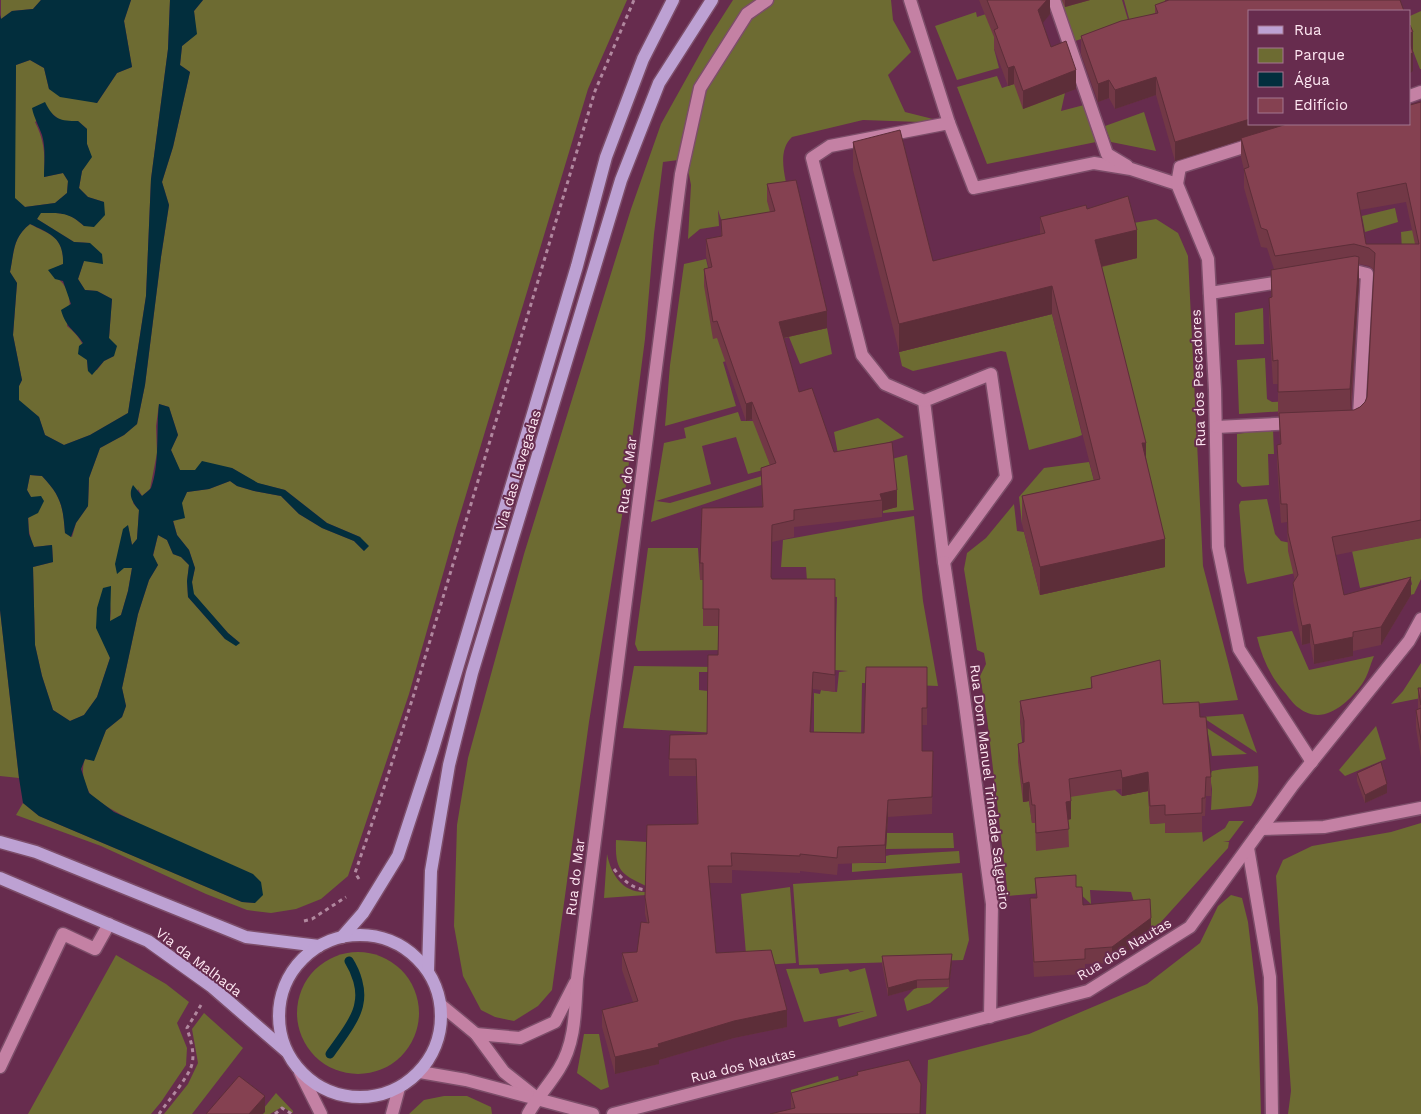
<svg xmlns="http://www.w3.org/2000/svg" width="1421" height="1114" viewBox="0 0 1421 1114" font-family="'Work Sans',sans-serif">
	<rect width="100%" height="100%" fill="#672c4e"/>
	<g fill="#6d6b32">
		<polygon points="1,0 41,0 33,9 12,11 1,19"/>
		<path d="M131,0H170L168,49L151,179L146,296L128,413L90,435L64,445L45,435L39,417L19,401V386L22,380L13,335L17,283L10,272C14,252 13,237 30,224C51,235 64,237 63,264L49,271C72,288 72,298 67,326C83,339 87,350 88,371L97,370L104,361L114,356L109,338L112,299L97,291L85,290L78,279L90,243L74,242L37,219L40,213C61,213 68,211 84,226L104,202L88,197L79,188L82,171L91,157L87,144V129L78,121H61L50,112L35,122C45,142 45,155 44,177L63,173L68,181L67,193L55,203L25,207L14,198L16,65L30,60L44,68L49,89L97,103L117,73L132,67L124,21Z"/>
		<path d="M203,0H627L588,89L456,528L409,694L348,876L321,899L296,909L271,913L247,910L206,894L101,846L16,815L23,803L39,816L242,902L255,903L253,875C224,862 101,812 89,792C83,782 81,770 85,759L94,760L106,730L122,717L126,706L122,688L138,614L149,580L158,565L153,556L158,535L167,540L173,554L181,557L189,565L187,581L188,597L225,639L240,643L228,633L193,594L192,582L195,568L189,550L177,535L173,520L187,492L209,489L230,481L237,486L254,491L281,496L299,514L322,528L354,541L364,551L360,537L327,523L285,490L257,483L232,468L180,471L171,450L178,435L169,407L159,404L156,426L157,453L150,489L142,496L138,489L133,503L139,510L137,539L132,545L128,526L124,568H132L128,591L121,615L110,622L111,604L105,644L110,658L97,697L84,715L70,721L53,710L42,676L35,645L33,567L53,562L52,545L34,547C26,528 28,517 31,497L27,490L30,475L42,476C61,496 63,506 65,533L72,537L76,523L88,506L89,478L100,448L124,435L137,424L145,385L161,257L169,205L162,182L173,147L190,72L180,65L182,46L196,34L194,11Z"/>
		<path d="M733,0H891L893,20L911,52L888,75L905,112L949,123L863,120L792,137C776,152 786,178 789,198L773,219L724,228L718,210L719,226L700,229L688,239L691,185L686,159L663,162L654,234L645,339L622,516L589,722L552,990L538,1006L514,1021L495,1017L481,1010L463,976L454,926L457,825L468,758L524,554L631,209L661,124L710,36Z"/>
		<polygon points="1061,0 1122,0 1129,23 1075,41"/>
		<polygon points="1124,0 1165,0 1166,5 1161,11 1130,22"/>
		<polygon points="1421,11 1421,69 1420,69 1410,43 1410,16"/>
		<polygon points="976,12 977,17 989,13 999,46 994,49 999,68 957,80 935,26"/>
		<polygon points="997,76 1002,88 1014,84 1065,93 1061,111 1084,105 1096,142 987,164 957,87"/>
		<polygon points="1144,112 1156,151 1111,142 1105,126"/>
		<polygon points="1395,208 1398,222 1365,232 1362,216"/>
		<polygon points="1156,219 1178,233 1188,256 1203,566 1238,700 1020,720 1024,761 1023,802 1029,801 1032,823 1071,819 1068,792 1115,790 1122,796 1148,791 1150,824 1165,823 1165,833 1202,832 1203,842 1225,828 1229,821 1244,821 1229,841 1223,841 1229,842 1228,848 1151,933 1149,900 1134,902 1131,892 1090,890 1091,904 1076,890 1008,896 987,718 980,676 986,664 984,653 977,650 964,569 967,553 986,538 1014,504 1017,531 1024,532 1040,595 1164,567 1095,268 1137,258 1128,224"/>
		<polygon points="1421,229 1421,262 1402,251 1401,232"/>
		<polygon points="706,259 712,285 771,329 814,331 827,328 832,354 800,364 789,337 732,351 733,359 723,362 736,406 665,426 670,365 684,264"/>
		<polygon points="1263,308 1264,344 1235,345 1235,313"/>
		<polygon points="1052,314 1082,435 1077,437 1029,450 1006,352 1001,351 913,371 902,366 899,352"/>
		<polygon points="1265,358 1267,399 1272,402 1315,400 1315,409 1239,414 1237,360"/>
		<polygon points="738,412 741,421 756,421 771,468 748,474 736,437 702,446 711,484 656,501 670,503 838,454 834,432 878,418 904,437 651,522 664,443 686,438 684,428"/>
		<polygon points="1273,429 1274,454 1268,454 1269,485 1242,487 1237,482 1237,434"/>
		<polygon points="907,455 914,510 883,513 883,510 897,507 892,459"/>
		<polygon points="1089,462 1101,507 1022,524 1019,497 1044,468"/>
		<polygon points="1267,499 1275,534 1281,541 1291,543 1322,567 1247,584 1244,570 1239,505 1241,501"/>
		<polygon points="914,516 923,601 938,686 862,683 861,740 814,738 814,693 820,694 821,690 837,692 839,672 848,671 835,670 837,597 808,595 806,567 781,567 783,540"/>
		<polygon points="1421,538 1421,579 1414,594 1410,595 1409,589 1412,584 1411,580 1407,578 1360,588 1352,551"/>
		<polygon points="648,548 698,548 700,579 706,580 703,626 727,626 727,650 638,651 635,644"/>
		<polygon points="0,610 19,778 0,776"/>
		<path d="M1292,631L1309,670L1374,656C1370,665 1368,676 1362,684C1348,703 1323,727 1299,708C1294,705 1290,699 1286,694C1271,678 1262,658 1257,637Z"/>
		<polygon points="1421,663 1421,698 1391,704 1403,691"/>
		<polygon points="634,666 718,667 718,672 699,672 699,690 708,691 719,733 623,728"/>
		<polygon points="1243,714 1257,753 1202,717"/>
		<polygon points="1376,726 1386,759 1345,776 1339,770"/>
		<polygon points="1207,728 1247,754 1212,756"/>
		<path d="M1258,766C1259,780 1259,794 1251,806L1211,810L1212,789L1210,776L1212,771L1223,769Z"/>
		<polygon points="1421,823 1421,1114 1288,1114 1291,1091 1276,876 1283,860 1312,846 1391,832"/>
		<polygon points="887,833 953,833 954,848 886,849"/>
		<path d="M616,840L647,842L646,886C620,874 615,870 616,840Z"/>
		<polygon points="959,851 960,863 852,872 852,863 886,863 886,856 890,855"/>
		<path d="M607,854C611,874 622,893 646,892V895L604,898Z"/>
		<polygon points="962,873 969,940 963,960 799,965 793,884"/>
		<polygon points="790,887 796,963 747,966 741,894"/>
		<polygon points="1231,895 1242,898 1248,922 1258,1007 1261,1114 926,1114 928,1060 1029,1034 1147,984 1200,943 1218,906"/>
		<circle cx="358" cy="1013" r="61"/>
		<polygon points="116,955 166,984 189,1002 177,1023 187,1048 186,1065 161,1102 151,1114 28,1114"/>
		<polygon points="818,968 820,974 848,969 850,972 865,968 877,1016 839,1027 837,1019 864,1011 804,1022 786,969"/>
		<polygon points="918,985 949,987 930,1003 907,1011 904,999"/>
		<polygon points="204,1013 243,1048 192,1114 164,1114 188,1084 198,1063 192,1029"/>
		<polygon points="584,1034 599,1034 609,1087 601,1090 577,1073"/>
		<polygon points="838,1076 844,1102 791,1112 791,1090"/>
		<polygon points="276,1093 293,1111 293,1113 282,1107 270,1114 259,1114"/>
		<polygon points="444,1096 467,1096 491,1107 492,1114 409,1114 424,1100"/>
	</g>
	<path fill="#022e3d" d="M41,0H131L124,21L132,67L117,73L97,103L60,97L49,89L44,68L30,60L16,65L15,198L25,207L55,203L67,193L68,181L63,173L44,177C44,164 46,148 42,135C39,126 34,118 32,108L45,102C54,120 60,121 78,121L87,129V144L92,157L82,171L79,188L88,197L104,202L105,215L94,227L84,226C69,212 61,213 41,213L37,219L74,242L90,243L102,254L103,264L84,261L78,279L85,290L97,291L112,299L109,338L117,346L114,356L104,361L92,375L88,371L87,360L78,354L79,346L83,343C74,329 66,328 61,310L71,304L63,281L55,279L48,270L63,264C64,238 51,234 30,224C13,237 14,252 10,272L17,283L13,335L22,380L19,386V400L39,417L45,435L64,445L90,435L128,413L146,296L151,179L168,49L170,0H203L194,11L197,34L182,46L180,65L190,72L173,147L162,182L169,205L161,257L145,385L137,424L124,435L100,448L89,478L88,506L76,523L71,537L65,533C63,506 61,496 42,476L30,475L27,490L31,497L41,496L44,501L38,513L28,518L29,534L34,547L52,545L53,562L33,567L35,645L42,676L53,710L70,721L84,715L97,697L110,658L96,628L97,608L103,588L111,586L110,621L121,615L128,591L132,568H124L117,574L115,564L123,529L128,525L132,545L137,539L139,510C132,502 128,495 133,485L142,496C145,493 149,491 151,488C160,465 156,429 159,404L169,407L178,435L171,450L180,470H195L202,461L232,468L258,483L285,490L327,523L360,537L369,546L364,551L354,541L322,528L299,514L281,496L254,491L237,486L230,481L209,489L187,492L182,503L185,518L173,521L177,535L189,550L195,568L192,582L194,594L228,633L240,643L236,646L225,639L188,597L187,581L189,565L181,557L173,554L167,540L158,535L153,555L158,565L149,580L138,614L122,688L126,706L122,717L106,730L94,761L85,759L81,769L89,793L114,812L253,874L261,882L263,895L255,903L242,902L39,816L23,803L19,778L0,610V15L1,19L12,11L33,9Z"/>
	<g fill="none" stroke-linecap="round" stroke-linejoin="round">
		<path stroke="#022e3d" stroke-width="9" d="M330,1054C339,1041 357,1019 359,1003C362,989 356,972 349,961"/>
		<defs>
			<g id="minor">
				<polyline points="910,0 949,123 974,188 1094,163 1131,169 1177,184 1208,259 1215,390 1218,547 1239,649 1312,762"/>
				<polyline points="1054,0 1107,154 1127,166"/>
				<polyline points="1410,96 1421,92"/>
				<polyline points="1177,184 1180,167 1256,143"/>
				<polyline points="1343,273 1355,271 1367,274 1359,415 1354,420"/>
				<polyline points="1210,293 1286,281"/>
				<polygon points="991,374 1006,477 944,562 924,401"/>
				<polyline points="924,401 885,384 862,355 812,158 830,146 949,123"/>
				<polyline points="1216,427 1296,423"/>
				<polyline points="944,562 964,697 992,904 990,1017"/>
				<polyline points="1261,829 1324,827 1421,808"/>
				<polyline points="1248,848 1270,977 1272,1114"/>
				<polyline points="441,1005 476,1034 504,1072 533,1095"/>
				<polyline points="476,1034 520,1038 555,1022 575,983"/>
				<polyline points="0,1067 63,934 95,949 109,924"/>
				<polyline points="300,1072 321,1114"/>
				<polyline points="420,1072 466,1080 593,1114"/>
				<polyline points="392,1114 399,1088"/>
				<path d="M528,1114C537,1098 549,1085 559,1069C576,1042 575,1009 577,979L681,174L700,88L747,14L767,0"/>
				<polyline points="613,1114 1088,991 1190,927 1293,785 1409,641 1421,619"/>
			</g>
			<g id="major">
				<polyline points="0,842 36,852 246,937 319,946"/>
				<polyline points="0,878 148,941 211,986 286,1051"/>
				<circle cx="360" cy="1016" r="81"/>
				<polyline points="342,937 363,913 398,856 432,752 461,655 577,266 606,157 643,59 673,0"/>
				<polyline points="428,971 431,871 449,765 472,673 621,180 659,83 712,0"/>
			</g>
		</defs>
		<use href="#minor" stroke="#7c4d69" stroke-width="15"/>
		<use href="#major" stroke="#7c4d69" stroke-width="15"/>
		<g stroke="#b1889f" stroke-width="3" stroke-dasharray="4 4" stroke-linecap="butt">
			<path d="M614,869C623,880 632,889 647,890"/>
			<polyline points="359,879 355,873 379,803 414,694 595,91 634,0"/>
			<polyline points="304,921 312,919 346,897"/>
			<path d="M159,1114C167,1102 189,1077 192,1064C195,1052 190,1039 187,1028L201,1005"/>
			<polyline points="275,1114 282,1108 292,1114"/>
		</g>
		<use href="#minor" stroke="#c481a4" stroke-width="12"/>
		<use href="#major" stroke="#bda1d3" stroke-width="12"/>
	</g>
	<g fill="#723846" fill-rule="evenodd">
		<polygon points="979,0 1050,0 1050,14 1042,23 1051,47 1076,89 1023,109 1014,84 1008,86 994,48 994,37"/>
		<polygon points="1062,0 1090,0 1065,7"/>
		<path d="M1155,5L1250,124H1410L1421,102V538L1336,555L1344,595H1411L1381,645L1353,651V656L1314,664L1310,643L1302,645L1293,601V583L1295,581L1288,551L1287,522L1281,523L1277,463V445L1280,444L1279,416H1278V384H1273L1269,321V298L1271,297V270L1274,269L1267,248L1261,247L1244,188V170L1241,157V140L1175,161L1156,95L1115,109L1109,98L1098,102L1081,54V36L1155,14ZM1406,202L1415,244H1366L1360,210ZM1359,264L1369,266L1374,270L1367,397L1365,402L1360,407L1354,410H1351L1359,280Z"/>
		<polygon points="853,142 933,261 1040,234 1040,217 1087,209 1137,258 1102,267 1146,457 1165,567 1040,595 1022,524 1022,496 1094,480 1052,314 899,352 853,170"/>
		<polygon points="767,184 827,328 784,338 799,392 834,452 897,507 882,511 882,517 794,527 794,537 772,542 771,578 772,579 835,579 835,692 813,689 810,732 864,733 927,667 927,725 922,725 922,751 933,751 932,814 888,817 885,862 838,864 837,875 800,871 800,873 732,870 732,883 710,883 716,953 787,1027 734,1038 659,1060 659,1064 615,1074 602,1027 602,1010 633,1002 622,970 622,953 637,952 647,923 645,914 645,897 697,824 696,776 669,776 669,759 707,734 718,655 718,626 703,626 703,580 700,580 700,563 762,507 761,468 770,465 752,419 746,421 717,338 713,339 704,286 704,269 709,268 706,256 706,239 721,236 721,220 770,212 767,201"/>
		<polygon points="1091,677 1163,704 1200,717 1211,777 1211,796 1206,796 1205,816 1202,816 1202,832 1165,833 1165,823 1150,824 1148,791 1122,796 1121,789 1070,797 1071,819 1068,820 1069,847 1036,851 1035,823 1032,823 1029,801 1023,802 1018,762 1018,744 1024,743 1020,720 1020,701 1091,688"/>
		<polygon points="1418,688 1421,688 1421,758 1416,728 1416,710 1418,709"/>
		<polygon points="1357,773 1387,793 1365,803 1357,781"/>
		<polygon points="1035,878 1076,887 1083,905 1151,933 1112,963 1085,964 1085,974 1034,977 1030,913 1030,898 1036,898"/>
		<polygon points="882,956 952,962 949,987 917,988 888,996 882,964"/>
		<polygon points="857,1072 921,1084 791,1109 791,1093 857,1075"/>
	</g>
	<g fill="#5d2e39">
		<polygon points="1046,0 1050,0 1050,14 1038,29 1038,10"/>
		<polygon points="1065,0 1090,0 1065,7"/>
		<polygon points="1413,32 1413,51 1410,52 1410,33"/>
		<polygon points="1413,53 1413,71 1410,73 1410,54"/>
		<polygon points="1014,66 1014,84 1008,86 1008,68"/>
		<polygon points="1076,70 1076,89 1023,109 1023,91"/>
		<polygon points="1156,77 1156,95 1115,109 1115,90"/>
		<polygon points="1109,80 1109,98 1098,102 1098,84"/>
		<polygon points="1250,119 1250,124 1292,124 1241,138 1241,140 1175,161 1175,142"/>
		<polygon points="1137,230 1137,258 1095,268 1095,240"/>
		<polygon points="1359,257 1359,280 1350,412 1350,389"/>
		<polygon points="1052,286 1052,314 899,352 899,324"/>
		<polygon points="827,311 827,328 779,339 779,322"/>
		<polygon points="752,402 752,419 746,421 746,404"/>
		<polygon points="1142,443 1146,443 1146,471"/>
		<polygon points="897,490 897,507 882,511 882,500 880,494"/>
		<polygon points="1165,539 1165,567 1040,595 1040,567"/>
		<polygon points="1411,577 1411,595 1381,645 1381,627"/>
		<polygon points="1310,624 1310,643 1302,645 1302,626"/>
		<polygon points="1353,637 1353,656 1314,664 1314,645"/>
		<polygon points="813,672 813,689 810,749 810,732"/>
		<polygon points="1148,772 1148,791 1122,796 1122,778"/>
		<polygon points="1029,782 1029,801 1023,802 1023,784"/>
		<polygon points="1387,784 1387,793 1365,803 1365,795"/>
		<polygon points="888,800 888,817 885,862 885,845"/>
		<polygon points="1071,801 1071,819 1066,820 1066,802"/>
		<polygon points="1151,918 1151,933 1112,963 1112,947"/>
		<polygon points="952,954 952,962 949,987 949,979"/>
		<polygon points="917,980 917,988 888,996 888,988"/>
		<polygon points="787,1010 787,1027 734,1038 659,1060 659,1064 615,1074 615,1057 734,1021"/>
		<polygon points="265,1096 265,1112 263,1114 249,1114"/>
	</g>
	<g fill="#854151" stroke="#5d2e39" fill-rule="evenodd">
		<polygon points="987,0 1047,0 1038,10 1051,47 1066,41 1076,70 1023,91 1014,66 1008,68 994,30 998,28"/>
		<polygon points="1169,0 1400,0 1404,11 1250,11 1250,119 1175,142 1156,77 1115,90 1109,80 1098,84 1081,36 1121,21 1158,13 1155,5"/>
		<polygon points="1410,25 1413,32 1410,33"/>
		<polygon points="1410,43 1413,53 1410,54"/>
		<path d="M1421,102V520L1332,537L1344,595L1411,577L1381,627L1353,632V637L1314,645L1310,624L1302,626L1293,583L1298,575L1288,533L1287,504H1281L1277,445L1281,444L1279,413L1354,410L1360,407L1365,402L1367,397L1375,253L1369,248L1354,244L1275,256L1267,230L1261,228L1244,169L1249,167L1241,138L1287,124H1410V105ZM1406,183L1419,244H1366L1357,193Z"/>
		<polygon points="900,130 933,261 1045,233 1040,217 1086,205 1087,209 1128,196 1137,230 1095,240 1146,443 1142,443 1165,539 1040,567 1022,496 1100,479 1052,286 899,324 853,142"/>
		<polygon points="796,180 827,311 779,322 799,392 812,388 834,452 892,442 897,490 880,494 882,500 794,510 794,520 772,525 771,577 772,579 835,579 835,675 813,672 810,732 864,733 866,667 927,667 927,708 922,708 922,751 933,751 932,797 888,800 885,845 838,847 837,858 800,854 800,856 731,853 732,866 708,866 716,953 771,950 787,1010 734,1021 658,1044 659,1047 615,1057 602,1010 638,1001 622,953 637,952 641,922 649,923 645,897 647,825 698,824 696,759 669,759 670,735 707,734 708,655 718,655 719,609 703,609 703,563 700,563 702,508 763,507 761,468 776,463 752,402 746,404 717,321 713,322 704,269 712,267 706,239 722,236 721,220 775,211 767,184"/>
		<polygon points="1355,256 1359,257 1350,389 1278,392 1278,360 1273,361 1269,298 1272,297 1271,270"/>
		<polygon points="1160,660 1163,704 1199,702 1200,717 1206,717 1211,777 1206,777 1205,798 1202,798 1202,813 1165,815 1165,805 1150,806 1148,772 1122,778 1121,770 1069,779 1071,801 1066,802 1069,829 1036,833 1035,805 1032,805 1029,782 1023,784 1018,744 1024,742 1024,721 1020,701 1092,688 1091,677"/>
		<polygon points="1418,688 1421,688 1421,705"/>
		<polygon points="1421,708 1421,740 1416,710"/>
		<polygon points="1381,762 1387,784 1365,795 1357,773"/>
		<polygon points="1076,875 1076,887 1082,887 1083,905 1150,899 1151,918 1112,947 1085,949 1085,959 1034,962 1030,898 1037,898 1035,878"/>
		<polygon points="952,954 949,979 917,980 888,988 882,956"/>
		<polygon points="909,1060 921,1084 920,1114 770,1114 795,1108 791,1093 858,1075 857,1072"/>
		<polygon points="239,1076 265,1096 249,1114 206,1114"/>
	</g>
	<g text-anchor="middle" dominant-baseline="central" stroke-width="4" stroke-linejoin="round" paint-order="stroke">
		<g font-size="14" fill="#fee7f2" stroke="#672c4e">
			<text transform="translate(1198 378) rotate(-92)">Rua dos Pescadores</text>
			<text transform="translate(518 470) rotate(-73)">Via das Lavegadas</text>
			<text transform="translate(627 475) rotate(-83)">Rua do Mar</text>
			<text transform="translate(990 787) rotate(83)">Rua Dom Manuel Trindade Salgueiro</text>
			<text transform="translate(575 877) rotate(-83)">Rua do Mar</text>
			<text transform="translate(1124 949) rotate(-31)">Rua dos Nautas</text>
			<text transform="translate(199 962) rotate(37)">Via da Malhada</text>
			<text transform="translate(743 1065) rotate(-14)">Rua dos Nautas</text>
		</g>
	</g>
	<rect x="1248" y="10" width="162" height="115" fill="#672c4e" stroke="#a37790"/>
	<rect x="1258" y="26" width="25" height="8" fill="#bda1d3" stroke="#a37790"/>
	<text x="1294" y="35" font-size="15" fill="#fee7f2">Rua</text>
	<rect x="1258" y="48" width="25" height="15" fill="#6d6b32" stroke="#a37790"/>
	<text x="1294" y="60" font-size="15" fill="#fee7f2">Parque</text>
	<rect x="1258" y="72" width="25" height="15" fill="#022e3d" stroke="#a37790"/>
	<text x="1294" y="85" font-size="15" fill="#fee7f2">Água</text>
	<rect x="1258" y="98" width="25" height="15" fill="#854151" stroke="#a37790"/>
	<text x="1294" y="110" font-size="15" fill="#fee7f2">Edifício</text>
</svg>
